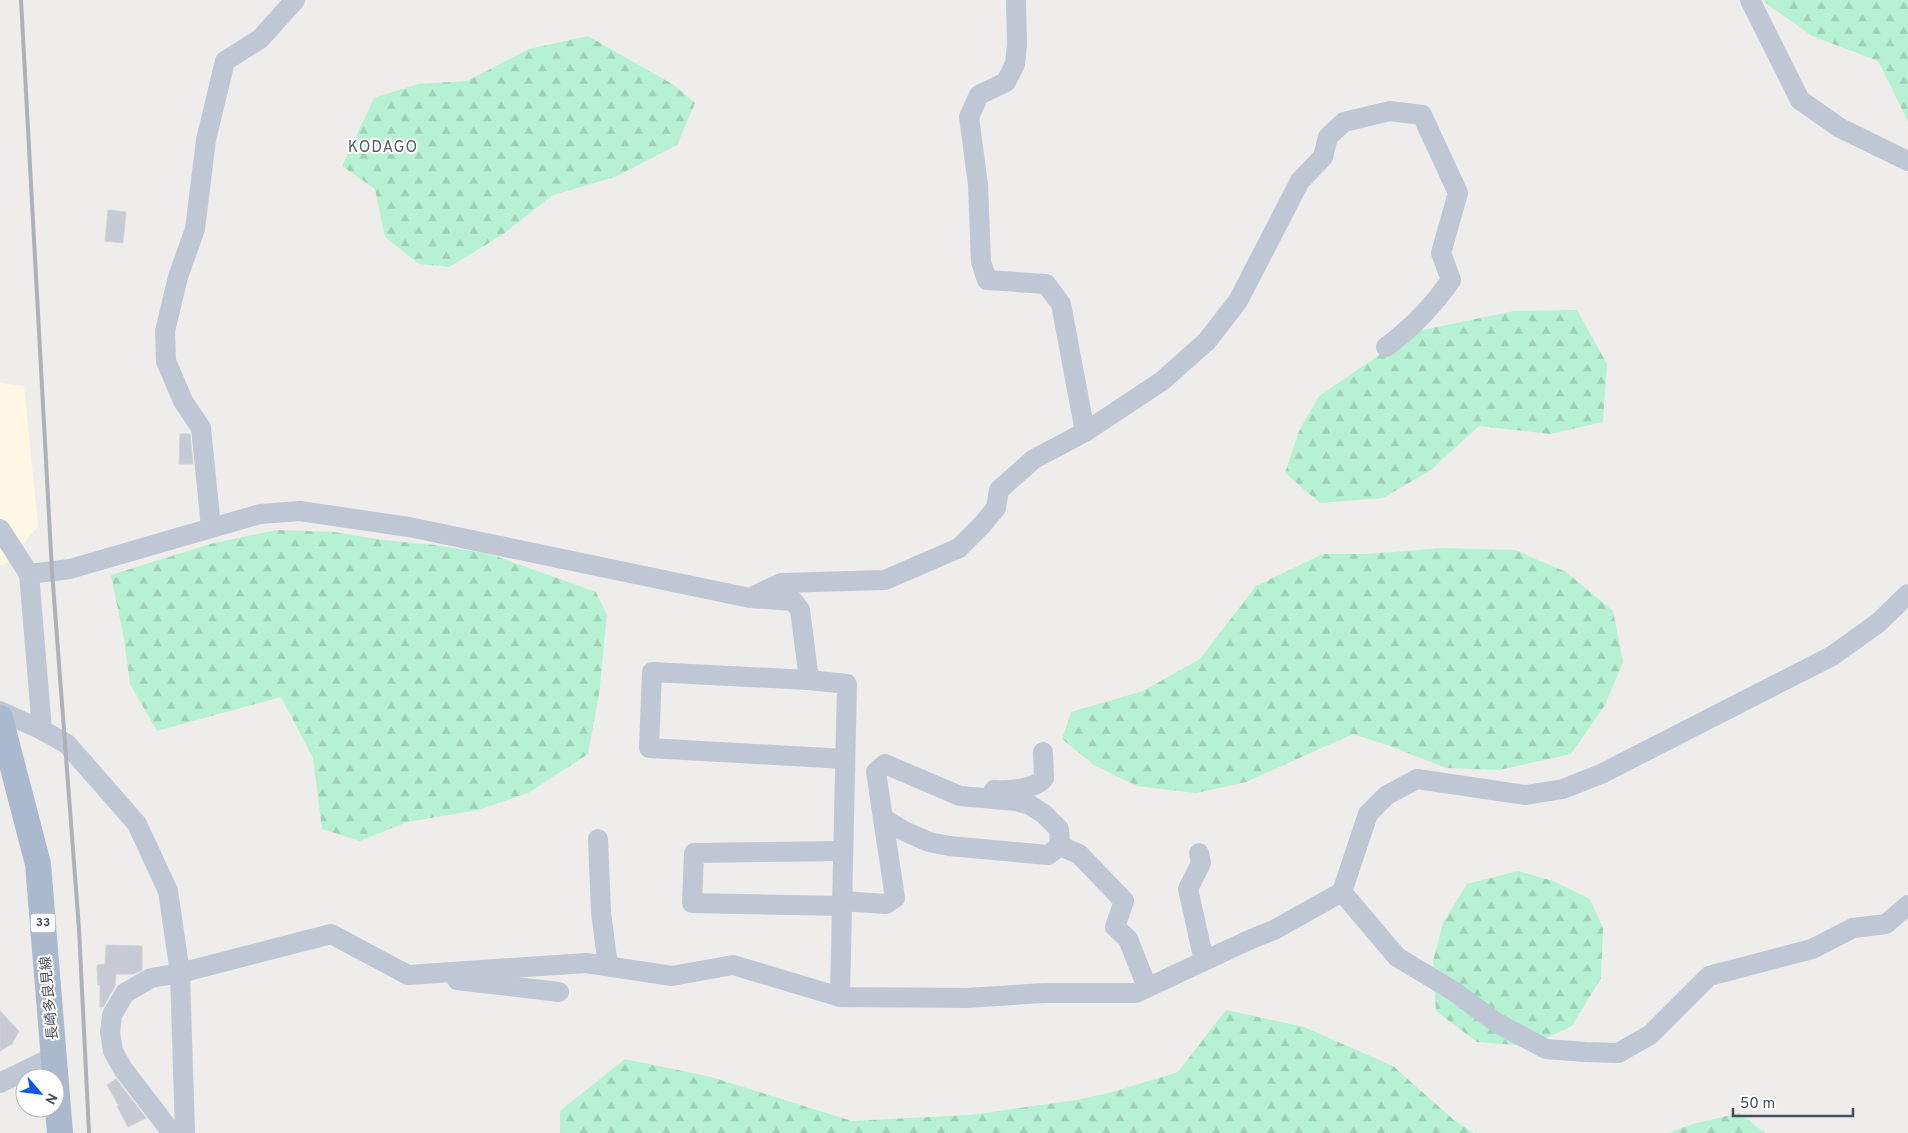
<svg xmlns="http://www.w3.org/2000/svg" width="1908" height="1133" viewBox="0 0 1908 1133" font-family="Overpass,'Noto Sans JP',sans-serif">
	<defs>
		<pattern id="forest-firs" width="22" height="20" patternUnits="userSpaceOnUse" patternTransform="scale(1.25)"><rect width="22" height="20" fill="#b6f1d3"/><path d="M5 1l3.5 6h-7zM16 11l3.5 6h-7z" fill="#9ed0b7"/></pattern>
	</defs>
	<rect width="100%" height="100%" fill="#efecec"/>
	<polygon fill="#fdf8e3" points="0,383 24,386 38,526 6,564 0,565"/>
	<g fill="url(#forest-firs)">
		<polygon points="1764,0 1908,0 1908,121 1878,61 1812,36 1767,4"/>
		<polygon points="588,36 674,85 695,103 677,145 615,177 553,195 502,235 449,267 419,264 385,237 375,189 342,166 374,98 418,84 467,81 529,49"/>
		<polygon points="1577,310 1607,364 1603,422 1550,434 1479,426 1431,470 1383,498 1320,503 1285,473 1299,431 1319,396 1413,332 1514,311"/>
		<polygon points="276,530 334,532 383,540 435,545 490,554 596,592 607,615 599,694 588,754 528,793 478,810 407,822 360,841 322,829 313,758 281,697 157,731 130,684 124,639 111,575 210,544"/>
		<polygon points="1443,548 1515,550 1566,572 1613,611 1623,662 1605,705 1571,754 1499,770 1446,768 1390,746 1353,734 1246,782 1196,793 1137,786 1094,765 1062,739 1071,712 1143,691 1200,659 1256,586 1323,554 1367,554"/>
		<polygon points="1518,871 1553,881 1590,899 1603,928 1601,978 1572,1026 1529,1046 1477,1042 1436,1011 1433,961 1443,923 1467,884"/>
		<polygon points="1226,1010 1304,1027 1393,1066 1455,1121 1474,1133 560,1133 560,1111 625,1059 711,1077 852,1121 970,1115 1076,1100 1109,1093 1178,1072"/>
		<polygon points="1739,1113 1765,1133 1668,1133 1693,1124"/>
	</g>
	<g fill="#c8cad3" stroke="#d0d2d9">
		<polygon points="108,210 126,212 123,243 105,241"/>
		<polygon points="180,434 190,434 193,464 179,464"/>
		<polygon points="106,945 142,946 142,970 134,974 116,974 115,986 103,1007 100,1007 100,984 98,985 97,965 105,964"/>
		<polygon points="0,1011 19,1031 12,1044 0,1051"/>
		<polygon points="116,1079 146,1118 128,1127 117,1106 119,1106 107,1085"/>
	</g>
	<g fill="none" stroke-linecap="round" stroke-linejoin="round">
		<g stroke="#bec7d3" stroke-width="20">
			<polyline points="1016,0 1017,45 1015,64 1006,82 979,95 969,117 978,185 981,262 987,280 1046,284 1061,304 1085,432"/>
			<polyline points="1750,0 1800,100 1840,128 1908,161"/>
			<polyline points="211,527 201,428 183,401 166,361 165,331 178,277 195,229 206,140 225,61 260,39 295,0"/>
			<polyline points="0,529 29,574 42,730"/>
			<polyline points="29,574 70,569 260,514 300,511 409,527 750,598 793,601 800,610 809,680 847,684 840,997"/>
			<path d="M750,598L781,583L885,580L959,548L982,525L996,508L999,490L1034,459L1085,432L1162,381L1207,341L1238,301L1300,181L1323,157L1328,137L1344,122L1390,111L1422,115L1458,193L1441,253L1451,280C1433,306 1412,328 1386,347"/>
			<polyline points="809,680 652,672 649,748 845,759"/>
			<polyline points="0,711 42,730 67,744 137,824 168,891 180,973 185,1133"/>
			<path d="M994,790C1008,791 1036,789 1044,778L1043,752"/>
			<polyline points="598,839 601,912 608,966"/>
			<polyline points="1060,846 1079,854 1124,901 1115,927 1128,939 1147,987"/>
			<polyline points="1199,853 1201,863 1188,889 1204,961"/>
			<polyline points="1342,892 1397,957 1455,992 1497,1023 1546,1049 1585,1052 1618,1053 1650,1035 1709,976 1812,949 1853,928 1886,924 1908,905"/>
			<polyline points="842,901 886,904 895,898 876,772 885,764 960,796 1016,801 1030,805 1044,814 1059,829 1060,846 1048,855 949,846 929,842 904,831 883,818"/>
			<polyline points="842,906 692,903 694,853 843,851"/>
			<polyline points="457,980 559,992"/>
			<polyline points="0,1083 55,1056"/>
			<polyline points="172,1133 123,1069 113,1051 110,1032 112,1015 125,993 151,978 180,973 331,934 408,975 586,963 672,976 733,965 840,997 967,998 1044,993 1136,993 1249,940 1274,930 1342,892 1368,814 1387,795 1417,779 1526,795 1563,789 1601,774 1832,656 1878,623 1908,594"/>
		</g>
		<polyline stroke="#aab9ce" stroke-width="26" points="0,718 38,864 60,1133"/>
		<polyline stroke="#aeb1b8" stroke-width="4" points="21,0 52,571 79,929 89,1133"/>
	</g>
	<g text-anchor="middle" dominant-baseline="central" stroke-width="4" stroke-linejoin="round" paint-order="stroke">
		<rect fill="#fff" stroke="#7c838c" stroke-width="1" x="30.5" y="913.5" width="25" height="19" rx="4"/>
		<g font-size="12" font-weight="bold" fill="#444e5b">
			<text x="43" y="923">33</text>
		</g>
		<g font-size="14" fill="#444e5b" stroke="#fff">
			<text transform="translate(50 998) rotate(-95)">長崎多良見線</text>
		</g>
		<g font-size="16" letter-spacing="1" fill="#595c62" stroke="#fff">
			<text x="383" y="148">KODAGO</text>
		</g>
	</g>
	<g transform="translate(40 1093) rotate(118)"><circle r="24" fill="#ffffff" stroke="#b4b8bd"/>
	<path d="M0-4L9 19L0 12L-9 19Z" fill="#0d58e9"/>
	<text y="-8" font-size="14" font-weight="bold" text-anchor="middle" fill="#444e5b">N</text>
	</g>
	<path d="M1733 1108v8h120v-8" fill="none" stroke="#444e5b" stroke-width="2.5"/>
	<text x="1740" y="1108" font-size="15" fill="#444e5b" stroke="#ffffff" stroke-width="4" paint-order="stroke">50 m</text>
</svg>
